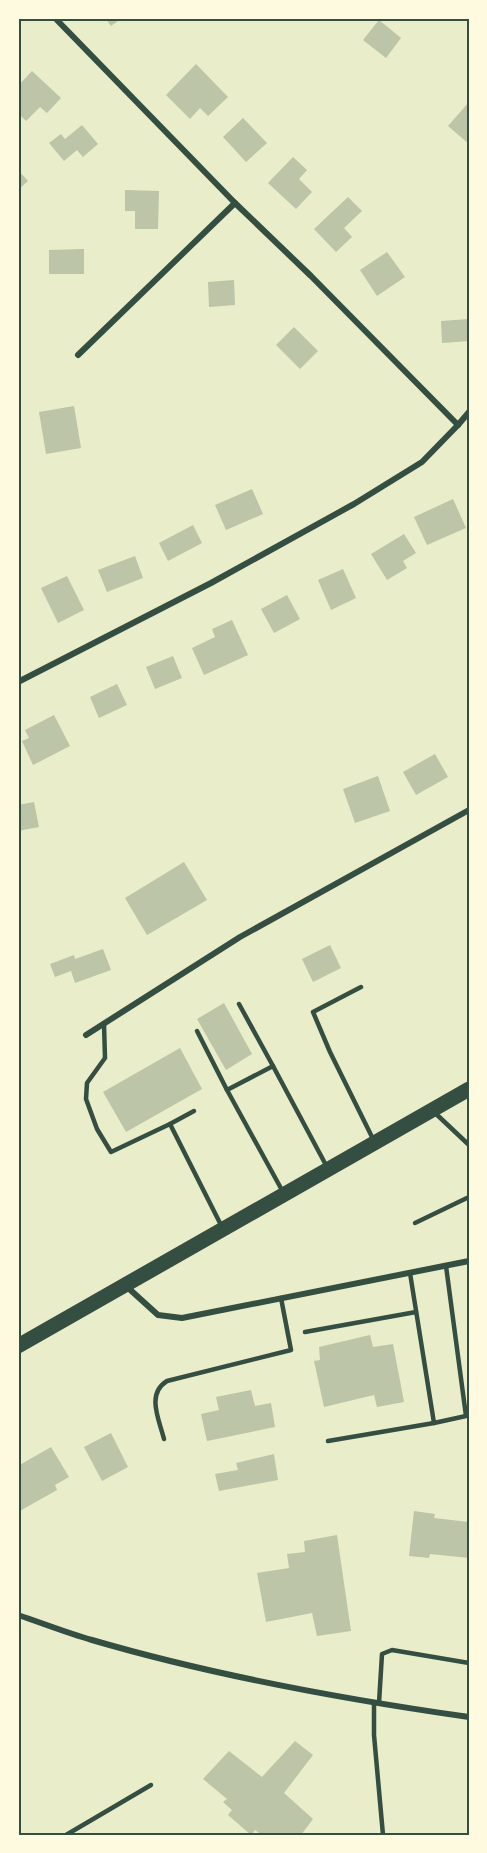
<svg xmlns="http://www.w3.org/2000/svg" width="487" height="1853" viewBox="0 0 487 1853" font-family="'Noto Sans',sans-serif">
	<rect width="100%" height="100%" fill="#e9edc9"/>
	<g fill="#bcc5a7">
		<polygon points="105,18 122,18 111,26"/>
		<polygon points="379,20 401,38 386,58 363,40"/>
		<polygon points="196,64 228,97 208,116 200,108 190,119 166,95"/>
		<polygon points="32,71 61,98 47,113 40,107 26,121 18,113 18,86"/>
		<polygon points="469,102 469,144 448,126"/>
		<polygon points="243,118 267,143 246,162 223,137"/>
		<polygon points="82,125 98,144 83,157 77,150 64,161 49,143 61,134 65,139"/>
		<polygon points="293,157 307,170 299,179 312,192 296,209 268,183"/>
		<polygon points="18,170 28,181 18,190"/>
		<polygon points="125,190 159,191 158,229 135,229 135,211 125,211"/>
		<polygon points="348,197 362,211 344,228 352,237 336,252 314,229"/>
		<polygon points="84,249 84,274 49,274 49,250"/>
		<polygon points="387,252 405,277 377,296 360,270"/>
		<polygon points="234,280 235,305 209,307 208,282"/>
		<polygon points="469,319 469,341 442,343 441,321"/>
		<polygon points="294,327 318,351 300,369 276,345"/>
		<polygon points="74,406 81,448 46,454 39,412"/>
		<polygon points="252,489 263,514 226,530 215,505"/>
		<polygon points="453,499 466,528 427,545 414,517"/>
		<polygon points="193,525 202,543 168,561 159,543"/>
		<polygon points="404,534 416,553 403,561 407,568 387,580 371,554"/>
		<polygon points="135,556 143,578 107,592 98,570"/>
		<polygon points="343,569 356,598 331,610 318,580"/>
		<polygon points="67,576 84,610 58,623 41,588"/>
		<polygon points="287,595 300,619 274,633 261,609"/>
		<polygon points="232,620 248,655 204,675 192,648 215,637 212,629"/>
		<polygon points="173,656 182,678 155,689 146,667"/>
		<polygon points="117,684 127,705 99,718 90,697"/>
		<polygon points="54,715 70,746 33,765 22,741 29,738 25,730"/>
		<polygon points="435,754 448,777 416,795 403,772"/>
		<polygon points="378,776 390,811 355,823 343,789"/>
		<polygon points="34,802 39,827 18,831 18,805"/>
		<polygon points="184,862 207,900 147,935 125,898"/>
		<polygon points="330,945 341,968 313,982 302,959"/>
		<polygon points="103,949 111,970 75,983 71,971 55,977 50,964 74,955 75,959"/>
		<polygon points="224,1003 252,1054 226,1070 197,1019"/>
		<polygon points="180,1048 202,1089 126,1132 103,1092"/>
		<polygon points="370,1335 373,1347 393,1344 404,1402 377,1407 374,1395 324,1407 314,1361 320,1360 319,1347"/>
		<polygon points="251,1390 255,1406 271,1403 275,1427 207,1441 201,1414 219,1410 216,1397"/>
		<polygon points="111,1433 128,1467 102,1481 84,1447"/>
		<polygon points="51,1447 69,1477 55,1485 57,1490 18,1512 18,1466"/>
		<polygon points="274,1454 278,1480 219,1491 215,1474 238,1470 236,1463"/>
		<polygon points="414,1511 435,1514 434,1518 469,1522 469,1558 430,1554 429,1558 409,1556"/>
		<polygon points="337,1535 351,1631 317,1636 312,1613 266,1622 257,1573 289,1568 287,1554 305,1552 304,1541"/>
		<polygon points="295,1741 313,1755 284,1793 313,1819 301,1835 262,1835 255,1830 251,1835 228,1815 232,1810 223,1802 227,1799 203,1779 229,1751 262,1777"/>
	</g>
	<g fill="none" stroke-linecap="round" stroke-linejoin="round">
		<g stroke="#344e41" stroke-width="4.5">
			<polyline points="361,987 313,1012 330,1052 374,1141"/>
			<polyline points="239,1004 273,1066"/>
			<polyline points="104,1024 105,1058 87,1083 86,1099 97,1129 111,1152 170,1124 222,1227"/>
			<polyline points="197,1031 227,1090"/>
			<polyline points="434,1112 469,1145"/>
			<polyline points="170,1124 194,1111"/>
			<polyline points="283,1192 227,1090 273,1066 327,1167"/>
			<polyline points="415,1223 469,1197"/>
			<polyline points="410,1273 434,1423 466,1416 446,1266"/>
			<polyline points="305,1332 416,1312"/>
			<path d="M164,1439C159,1419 146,1394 167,1381L291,1350L281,1298"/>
			<polyline points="328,1441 434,1423"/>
			<polyline points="374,1702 374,1735 383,1835"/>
			<polyline points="379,1703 382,1654 392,1650 469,1663"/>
			<polyline points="66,1835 151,1785"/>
		</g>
		<g stroke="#344e41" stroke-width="6">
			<polyline points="55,18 235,203 311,276 458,425"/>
			<polyline points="78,355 235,203"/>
			<polyline points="18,682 211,583 354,504 422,462 458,425 469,412"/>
			<polyline points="86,1035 240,937 469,810"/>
			<polyline points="126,1286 158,1315 182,1318 469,1261"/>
			<path d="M18,1615C42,1623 67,1633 92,1640C215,1676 342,1699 469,1717"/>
		</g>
		<polyline stroke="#344e41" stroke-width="15" points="18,1346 469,1089"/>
	</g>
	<rect width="487" height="1853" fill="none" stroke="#fefae0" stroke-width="39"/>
	<rect x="20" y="20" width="448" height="1814" fill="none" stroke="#344e41" stroke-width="2"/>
</svg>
